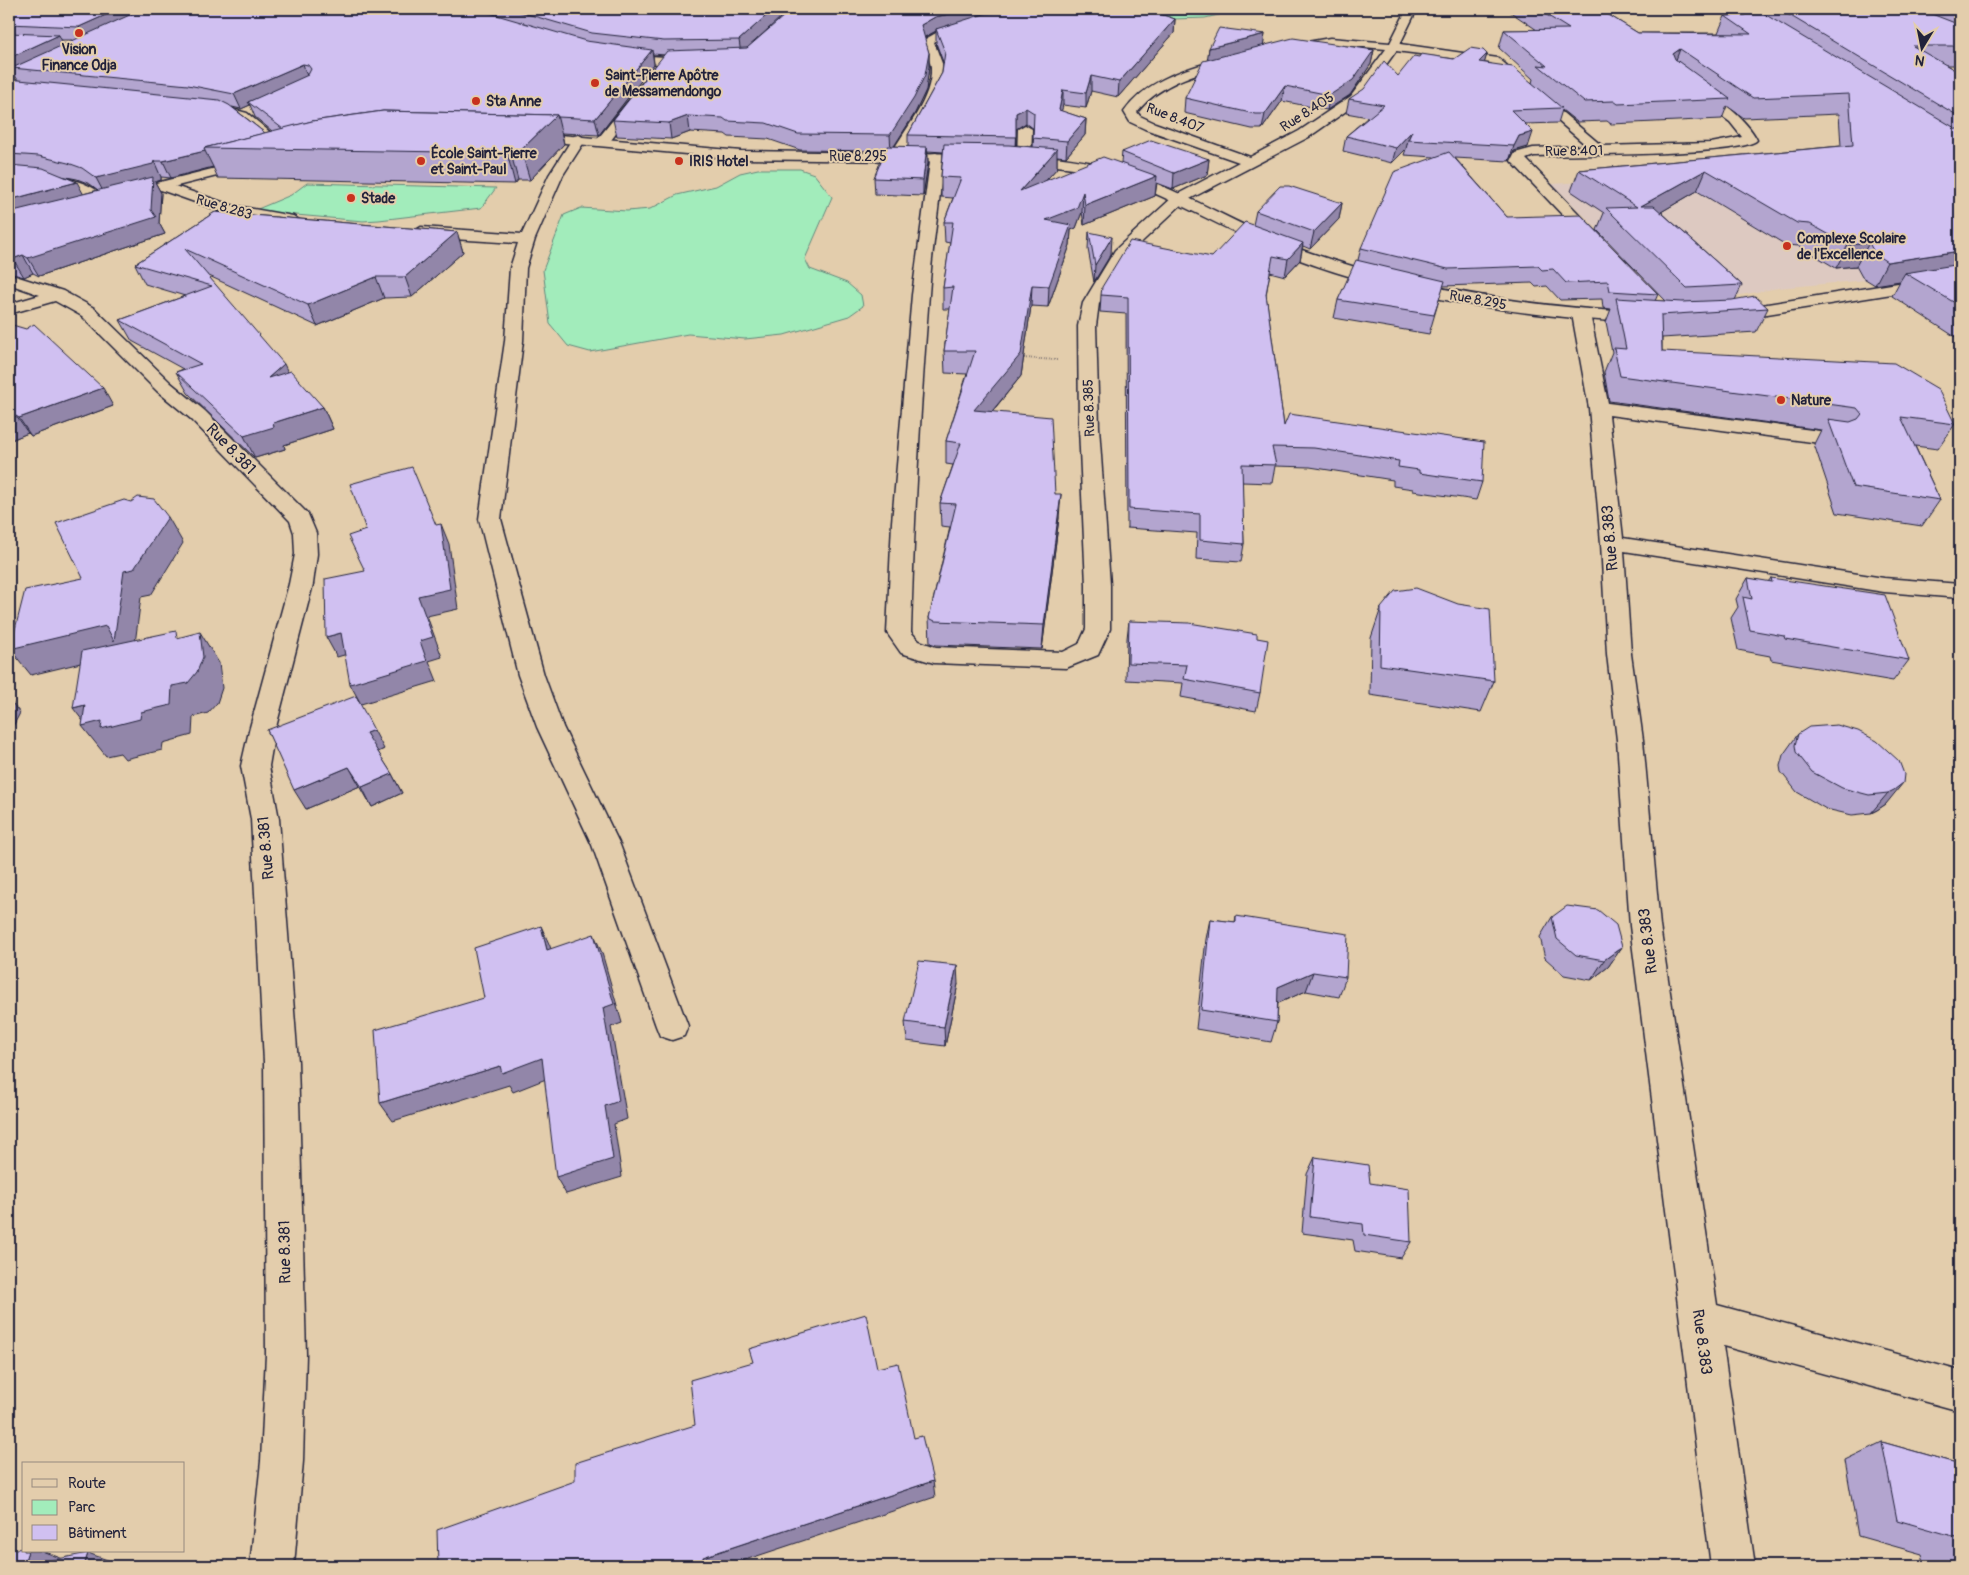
<svg xmlns="http://www.w3.org/2000/svg" width="1969" height="1575" viewBox="0 0 1969 1575" font-family="Pangolin,sans-serif">
	<rect width="100%" height="100%" fill="#e3cdac"/>
	<filter id="ink" filterUnits="userSpaceOnUse"><feTurbulence type="fractalNoise" baseFrequency=".02" numOctaves="2"/><feDisplacementMap in="SourceGraphic" scale="10" xChannelSelector="R" yChannelSelector="G"/><feConvolveMatrix kernelMatrix="1 2 1 2 8 2 1 2 1" color-interpolation-filters="sRGB"/></filter>
	<g filter="url(#ink)">
		<polygon fill="#ddc9c1" points="1857,163 1912,276 1778,288 1676,307 1552,184"/>
		<g fill="#a2ecbb" stroke="#62877b">
			<polygon points="1125,9 1245,9 1205,18 1173,19"/>
			<polygon points="758,169 800,169 814,174 832,197 805,259 810,269 847,283 861,295 863,306 849,316 784,335 745,339 688,334 590,352 568,346 550,324 543,270 564,215 581,208 627,211 650,209 677,195 716,186 740,173"/>
			<polygon points="307,183 496,188 481,208 379,220 363,221 285,214 275,217 253,211 291,195"/>
		</g>
		<g fill="none" stroke-linecap="round" stroke-linejoin="round">
			<defs>
				<g id="street">
					<path d="M995,9H1006L1014,17L1012,21L944,37L934,42L943,66L940,88L903,157L896,161L891,160L889,157C904,130 933,99 931,67C930,58 924,50 922,41L936,33L1003,17Z"/>
					<path d="M1407,9H1417L1400,44L1498,58L1602,146L1711,143L1742,137L1730,122L1690,93L1688,90L1690,87L1694,86C1713,91 1749,122 1757,140C1744,156 1565,155 1534,156L1526,159L1603,239L1605,242L1597,247L1591,245L1511,161L1515,153L1533,148L1587,146L1491,63L1396,51L1359,102L1309,137L1184,202L1127,256L1099,303L1096,326L1099,427L1110,585V629L1098,655L1066,668L934,663L901,653L887,633L892,522L912,295L931,154L936,153L943,157C941,199 933,239 930,281C921,398 914,515 911,632L919,641L936,647L1063,652L1079,644L1086,629V585L1079,427L1078,326L1083,303L1115,250L1174,196L1239,162L1145,129L1130,122L1124,112C1144,83 1178,71 1211,62C1219,60 1230,55 1238,58V62C1201,72 1162,81 1137,112L1140,116L1155,123L1250,157L1299,131L1351,96L1386,49L1330,44L1283,52L1279,51V47L1330,38L1390,43Z"/>
					<polygon points="617,54 666,57 672,61 608,144 603,145 596,141 658,64 613,59 613,55"/>
					<polygon points="217,105 247,113 295,153 293,156 283,156 237,119 212,112 211,109"/>
					<polygon points="1025,125 1032,129 1031,159 1024,163 1017,159 1018,129"/>
					<polygon points="579,135 586,139 563,175 535,239 526,268 523,341 501,519 544,675 563,727 620,845 688,1026 684,1036 672,1040 660,1036 656,1026 592,845 537,727 518,675 479,519 505,341 510,268 518,243 421,237 413,232 421,227 522,234 549,175 574,136"/>
					<path d="M9,171C37,173 91,176 108,201L101,205L73,190L52,183L9,179Z"/>
					<polygon points="163,182 231,205 293,216 301,221 293,226 223,212 158,189 156,186 158,183"/>
					<polygon points="9,274 63,291 94,308 171,383 205,411 308,514 316,533 317,554 313,584 275,731 269,766 279,819 298,1062 306,1354 303,1461 294,1566 250,1566 261,1461 266,1354 264,1062 251,819 241,766 249,731 289,584 295,554 294,533 290,521 191,419 157,391 82,316 55,301 9,314 9,304 40,295 9,284"/>
					<polygon points="1581,309 1587,310 1590,314 1608,403 1835,433 1842,435 1845,439 1842,443 1835,445 1609,415 1623,538 1884,578 1960,584 1960,598 1884,592 1624,551 1631,654 1643,740 1660,926 1717,1305 1960,1371 1960,1411 1723,1346 1755,1566 1711,1566 1630,926 1617,740 1607,654 1601,543 1589,408 1572,314 1575,310"/>
				</g>
				<g id="secondary">
					<polygon points="526,132 741,151 980,154 987,158 980,162 741,159 521,139 519,136"/>
					<path d="M1021,155C1055,156 1089,160 1122,171C1186,191 1242,229 1305,251C1416,290 1530,307 1647,313L1653,314L1656,318L1653,322L1647,323C1526,317 1406,300 1292,257C1231,234 1175,198 1113,177C1091,170 1069,167 1046,165C1036,164 1026,164 1016,162L1014,159Z"/>
					<polygon points="252,159 257,160 259,163 257,166 121,200 114,196 116,193"/>
					<polygon points="1960,273 1960,283 1730,320 1724,319 1721,315 1724,311 1730,310"/>
				</g>
			</defs>
			<use href="#street" stroke="#22223b" stroke-width="3"/>
			<use href="#secondary" stroke="#22223b" stroke-width="3"/>
			<polyline stroke="#22223b" stroke-width="2" stroke-dasharray="0.5 2" stroke-linecap="butt" points="1024,358 1057,360"/>
			<use href="#street" fill="#e3cdac" fill-rule="evenodd"/>
			<use href="#secondary" fill="#e3cdac" fill-rule="evenodd"/>
		</g>
		<g fill="#b3a5cf" stroke="#22223b" fill-rule="evenodd">
			<path d="M9,9H999V12L1010,10L1008,9H1145L1175,19L1174,33L1118,97L1091,91L1086,108L1063,105L1061,111L1086,119L1085,135L1066,157L1057,156V168L1046,180L1121,163L1122,152L1209,159L1207,175L1173,189L1157,183L1155,196L1084,225L1082,212L1076,228L1071,230L1070,245L1048,307L1031,306L1021,376L992,412L1055,494L1059,518L1042,649L936,645L930,643L929,618L950,527L941,526L940,503L953,465L946,464V441L967,374L945,373L944,351L950,309H943V288L950,243L945,242L944,222L953,198L941,197V177L943,152L928,151V163L923,196L875,194L874,178L885,151L800,150L768,139L729,137L725,134L690,132L671,139L617,136L613,120L665,55L653,54L654,64L599,135L562,133L564,144L530,180H518L515,184L218,178L213,167L171,178L161,177V180L155,182L161,193L159,223L165,234L39,276L33,273L24,277L9,273V79L18,80L14,74L9,76ZM936,31V43L943,62L942,73L908,135V147L893,146L915,113L926,90L929,67V53L924,38ZM61,40H73L64,45ZM250,105L255,117L272,131L265,133L232,107L241,109ZM1026,123L1034,129L1033,147L1016,145V129ZM61,176L77,179L90,184L98,190L83,194Z"/>
			<path d="M1506,9H1599L1638,33H1718L1725,16H1730L1733,9H1960V65H1946L1960,73V340L1892,296L1900,281L1875,285L1862,277L1856,266L1836,268L1799,246L1786,245L1697,191L1661,212L1742,285L1735,300L1768,308L1756,332L1662,338V351L1955,424L1938,449L1915,446L1940,500L1922,526L1837,513L1814,444L1821,430L1609,401L1604,372L1612,352L1606,322L1611,309L1603,308L1602,299L1560,300L1547,286L1536,287L1532,283L1443,286L1429,334L1334,318L1338,300L1358,260L1361,248L1434,157L1404,155L1406,149L1392,163L1343,151L1346,136L1368,117L1346,113L1349,99L1398,76L1454,59L1487,54L1484,63L1532,83L1533,79L1499,48L1504,30H1537ZM1727,106L1744,118L1839,114L1841,146L1579,170L1571,191L1604,213L1597,230L1666,301H1655L1658,294L1507,217L1455,158L1509,161L1514,151L1528,147L1525,124L1558,123L1562,110L1577,122L1607,121L1611,124L1722,119Z"/>
			<polygon points="1265,34 1263,46 1374,50 1371,64 1350,95 1327,110 1282,101 1262,129 1252,129 1184,113 1185,98 1208,60 1209,48"/>
			<polygon points="1342,203 1339,219 1310,249 1303,246 1300,260 1285,276 1270,272 1266,295 1284,426 1482,482 1476,500 1413,491 1413,489 1393,486 1393,480 1310,467 1275,466 1272,483 1242,482 1244,544 1241,562 1196,559 1197,533 1127,528 1126,314 1100,312 1101,295 1212,257 1253,225 1256,211"/>
			<polygon points="215,212 457,232 463,252 412,297 384,298 317,326 207,275 288,372 323,407 333,429 284,445 285,449 255,458 188,393 176,372 183,369 132,341 120,320 185,296 145,284 135,264"/>
			<polygon points="1089,232 1111,254 1094,282 1088,249"/>
			<polygon points="9,324 113,406 31,436 28,433 11,440 9,438"/>
			<polygon points="1748,578 1768,582 1771,578 1909,660 1893,681 1771,660 1770,656 1738,650 1731,618 1738,607 1736,599"/>
			<polygon points="1381,608 1494,681 1481,712 1370,695 1371,638"/>
			<polygon points="1129,621 1257,638 1260,693 1256,711 1181,697 1183,683 1126,680 1127,638"/>
			<polygon points="267,730 384,749 378,752 392,774 402,793 372,807 360,786 306,809"/>
			<polygon points="1798,734 1899,761 1886,804 1877,810 1871,813 1852,815 1826,809 1797,792 1781,772 1780,766 1783,755"/>
			<polygon points="1236,916 1346,977 1339,997 1306,991 1278,1003 1277,1022 1271,1042 1196,1029 1206,939 1210,919 1235,922"/>
			<polygon points="1552,917 1622,947 1608,967 1591,980 1564,975 1545,958 1540,937"/>
			<polygon points="958,984 945,1046 907,1041 905,1022"/>
			<polygon points="1315,1157 1370,1183 1411,1242 1401,1258 1355,1251 1353,1240 1302,1233 1307,1174"/>
			<polygon points="1882,1442 1960,1464 1960,1566 1925,1566 1922,1554 1858,1536 1845,1460"/>
		</g>
		<g fill="#9286a9" stroke="#22223b">
			<polygon points="119,9 155,9 86,41 79,27"/>
			<polygon points="774,9 799,9 781,17 741,54 739,40"/>
			<polygon points="972,9 999,9 999,16 936,29 936,31 921,39 921,25 935,17"/>
			<polygon points="1175,19 1174,33 1118,97 1119,82"/>
			<polygon points="1265,34 1263,48 1207,62 1209,48"/>
			<polygon points="59,35 66,50 12,68 14,74 9,76 9,58"/>
			<polygon points="1680,49 1673,68 1673,54"/>
			<polygon points="652,50 654,64 599,135 595,119"/>
			<polygon points="1374,50 1371,64 1350,95 1327,110 1330,95"/>
			<polygon points="929,53 929,67 926,90 915,113 891,151 890,135"/>
			<polygon points="1487,54 1483,68 1479,62"/>
			<polygon points="303,64 308,79 248,102 250,105 241,109 234,94"/>
			<polygon points="1091,76 1091,91 1086,108 1086,93"/>
			<polygon points="1285,86 1282,101 1262,129 1265,114"/>
			<polygon points="1063,90 1063,105 1058,126 1059,110"/>
			<polygon points="1026,108 1026,123 1016,129 1015,153 1016,113"/>
			<polygon points="557,115 564,144 530,180 521,150"/>
			<polygon points="688,116 690,132 671,139 669,123"/>
			<polygon points="1086,119 1085,135 1066,157 1067,141"/>
			<polygon points="1412,131 1408,140 1406,149 1392,163 1396,148"/>
			<polygon points="1533,132 1528,147 1514,151 1509,161 1514,146 1519,136"/>
			<polygon points="927,147 928,163 923,196 923,180"/>
			<polygon points="1057,149 1057,168 1019,211 1020,191"/>
			<polygon points="510,150 518,180 515,184 507,153"/>
			<polygon points="205,151 213,167 171,178 163,161"/>
			<polygon points="1209,159 1207,175 1173,189 1174,173"/>
			<polygon points="154,161 161,177 161,180 155,182 161,193 159,223 165,234 39,276 28,258 105,195 96,178"/>
			<polygon points="1706,170 1697,191 1632,229 1641,206"/>
			<polygon points="1157,176 1155,196 1084,225 1085,205"/>
			<polygon points="77,182 86,199 9,219 9,200"/>
			<polygon points="1083,192 1082,212 1076,228 1071,230 1070,245 1048,307 1049,286 1046,220"/>
			<polygon points="1342,203 1339,219 1310,249 1314,232"/>
			<polygon points="457,232 463,252 412,297 405,277"/>
			<polygon points="1112,237 1111,254 1094,282 1095,265"/>
			<polygon points="1303,243 1300,260 1285,276 1288,259"/>
			<polygon points="1869,243 1856,266 1836,268 1848,245"/>
			<polygon points="1960,251 1960,272 1905,273 1900,281 1875,285 1887,262"/>
			<polygon points="23,255 33,273 24,277 13,259"/>
			<polygon points="376,277 384,298 317,326 308,305"/>
			<polygon points="1032,285 1031,306 1021,376 974,433 974,410"/>
			<polygon points="284,364 294,385 268,378"/>
			<polygon points="103,388 113,406 31,436 19,418"/>
			<polygon points="323,407 333,429 284,445 285,449 255,458 244,436 273,423"/>
			<polygon points="16,416 28,433 11,440 9,437 9,418"/>
			<polygon points="1061,494 1059,518 1042,649 1044,625"/>
			<polygon points="168,517 183,543 151,595 141,597 132,667 122,653 31,675 10,649"/>
			<polygon points="441,524 449,544 458,609 427,616 442,657 429,661 437,681 361,704 350,684 420,641 418,596"/>
			<polygon points="200,632 219,663 222,688 217,703 208,713 193,717 192,735 163,743 162,750 125,759 120,753 106,756 82,726 86,725 73,708 85,705 141,712 172,686"/>
			<polygon points="341,633 351,653 337,657 326,637"/>
			<polygon points="9,699 20,713 9,734"/>
			<polygon points="374,730 384,749 376,753 366,733"/>
			<polygon points="349,767 360,786 306,809 294,790"/>
			<polygon points="392,774 402,793 372,807 362,787"/>
			<polygon points="1903,783 1886,804 1877,810 1871,813 1888,793"/>
			<polygon points="541,926 550,946 556,969 547,950"/>
			<polygon points="594,934 602,953 622,1023 611,1027 627,1119 614,1124 622,1177 566,1194 556,1177 605,1106 603,1008"/>
			<polygon points="1622,947 1608,967 1591,980 1604,960"/>
			<polygon points="957,965 958,984 945,1046 944,1027"/>
			<polygon points="1313,972 1306,991 1272,1006 1278,987"/>
			<polygon points="542,1058 551,1077 513,1092 509,1085 393,1121 380,1103 500,1066"/>
			<polygon points="933,1481 935,1497 727,1566 703,1566 703,1557"/>
			<polygon points="28,1551 42,1551 71,1562 23,1566"/>
			<polygon points="88,1553 124,1566 84,1566"/>
		</g>
		<g fill="#d0c0f1" stroke="#22223b">
			<polygon points="9,9 119,9 79,27 9,24"/>
			<polygon points="143,9 476,9 586,41 652,50 595,119 558,117 557,115 383,111 312,121 283,129 248,102 308,75 311,69 308,65 303,64 234,94 188,85 12,68"/>
			<polygon points="510,9 774,9 739,40 664,41 592,33"/>
			<polygon points="792,9 972,9 935,17 921,25 929,53 925,75 914,98 890,135 798,134 766,123 727,121 723,118 688,116 669,123 613,120 667,51 747,48"/>
			<polygon points="1019,9 1145,9 1175,19 1119,82 1091,76 1086,93 1063,90 1059,110 1086,119 1067,141 1033,138 1034,113 1026,108 1016,113 1016,137 908,135 942,73 945,52 936,29 984,14"/>
			<polygon points="1537,9 1599,9 1638,33 1751,34 1725,16 1746,15 1738,9 1756,9 1960,131 1960,251 1887,262 1875,254 1869,243 1848,245 1810,224 1797,223 1706,170 1641,206 1654,206 1742,285 1687,288 1606,208 1637,207 1579,170 1853,145 1849,94 1753,98 1680,49 1673,54 1675,59 1730,99 1618,104 1614,101 1584,102 1538,65 1547,66 1504,30 1569,29"/>
			<polygon points="1779,9 1919,9 1960,25 1960,46 1913,46 1960,73 1960,117"/>
			<polygon points="1945,9 1960,9 1960,15"/>
			<polygon points="1219,28 1265,34 1209,48"/>
			<polygon points="9,33 59,35 9,58"/>
			<polygon points="1293,38 1374,50 1353,80 1330,95 1285,86 1265,114 1255,114 1185,98 1203,61"/>
			<polygon points="1470,48 1483,50 1487,54 1479,62 1513,67 1562,108 1511,110 1533,132 1519,136 1514,146 1408,140 1412,131 1396,148 1346,136 1384,105 1349,99 1364,89 1384,61 1398,76 1414,56 1419,57 1421,54 1454,59"/>
			<polygon points="9,79 219,100 229,105 265,133 204,148 205,151 163,161 154,161 153,164 96,178 82,168 68,163 39,156 9,154"/>
			<polygon points="383,111 557,115 521,150 510,150 507,153 204,148 312,121"/>
			<polygon points="1151,140 1209,159 1174,173 1122,152"/>
			<polygon points="944,144 1009,145 1057,149 1020,191 1103,157 1157,176 1085,205 1083,192 1077,208 1046,220 1071,225 1049,286 1032,285 1021,354 974,410 1051,417 1055,494 1061,494 1044,625 935,621 929,618 956,504 940,503 961,443 946,441 975,351 944,351 953,287 943,288 953,222 944,222 961,178 941,177"/>
			<polygon points="887,146 927,147 923,180 874,178"/>
			<polygon points="1449,152 1507,217 1581,215 1658,294 1610,291 1608,281 1566,283 1553,269 1542,270 1538,266 1448,269 1361,248 1394,172"/>
			<polygon points="9,165 43,168 77,182 9,200"/>
			<polygon points="153,177 151,210 156,217 28,258 23,255 13,259 9,258 9,212"/>
			<polygon points="1280,186 1289,186 1342,203 1314,232 1256,211"/>
			<polygon points="215,212 457,232 405,277 376,277 308,305 185,249 284,364 268,378 291,371 323,407 273,423 274,427 244,436 176,372 201,364 120,320 212,286 135,264"/>
			<polygon points="1245,222 1303,243 1288,259 1273,256 1266,294 1284,426 1289,414 1484,442 1482,482 1419,473 1419,470 1398,467 1399,461 1314,448 1272,447 1276,465 1242,464 1244,544 1200,540 1200,514 1129,509 1128,297 1101,295 1102,287 1130,241 1212,257"/>
			<polygon points="1089,232 1112,237 1095,265"/>
			<polygon points="1356,260 1445,281 1434,315 1338,300"/>
			<polygon points="1960,264 1960,306 1905,273"/>
			<polygon points="1755,296 1768,308 1661,315 1662,351 1894,363 1938,389 1955,424 1901,417 1940,500 1853,487 1828,419 1850,422 1858,419 1862,414 1857,408 1620,376 1614,348 1626,349 1616,298 1682,302 1732,300"/>
			<polygon points="9,324 26,329 34,324 103,388 19,418 16,416 9,418"/>
			<polygon points="412,467 436,525 441,524 450,589 418,596 433,637 420,641 427,661 350,684 341,633 326,637 325,579 365,571 348,536 366,530 350,484"/>
			<polygon points="138,497 154,499 168,517 134,569 124,571 114,641 106,626 10,649 25,590 83,578 56,523 124,500 131,502"/>
			<polygon points="1748,578 1772,582 1771,578 1885,595 1909,660 1785,639 1784,636 1750,630 1743,597 1752,599"/>
			<polygon points="1416,588 1458,604 1490,609 1494,681 1380,665 1381,608 1395,591"/>
			<polygon points="1129,621 1189,623 1257,634 1257,638 1268,640 1260,693 1184,679 1187,665 1128,663"/>
			<polygon points="176,631 177,638 200,632 203,657 197,672 188,683 172,686 171,705 141,712 140,719 101,729 102,721 82,726 85,705 73,708 82,651"/>
			<polygon points="356,696 374,730 366,733 392,774 362,787 349,767 294,790 267,730"/>
			<polygon points="1837,725 1858,731 1877,741 1899,761 1904,774 1903,783 1894,790 1888,793 1869,795 1842,788 1812,772 1796,752 1795,745 1798,734 1809,727"/>
			<polygon points="1567,906 1598,910 1616,925 1622,947 1604,960 1576,955 1557,939 1552,917"/>
			<polygon points="1236,916 1348,934 1346,977 1313,972 1278,987 1277,1022 1201,1010 1210,919 1236,922"/>
			<polygon points="541,926 547,950 594,934 614,1004 603,1008 619,1101 605,1106 613,1159 556,1177 542,1058 502,1073 500,1066 380,1103 375,1030 484,998 474,948"/>
			<polygon points="919,961 957,965 944,1027 905,1022"/>
			<polygon points="1315,1157 1368,1165 1370,1183 1409,1189 1411,1242 1364,1235 1363,1224 1310,1217"/>
			<polygon points="866,1314 877,1368 898,1363 914,1438 922,1436 933,1481 703,1557 703,1566 438,1566 437,1530 575,1481 575,1463 695,1425 690,1380 753,1362 749,1349"/>
			<polygon points="1882,1442 1960,1464 1960,1538 1897,1520"/>
			<polygon points="24,1548 24,1551 28,1551 23,1566 88,1553 84,1566 9,1566 9,1550"/>
		</g>
	</g>
	<g fill="#c8321e" stroke="#e3cdac" stroke-width="2">
		<circle cx="79" cy="33" r="5"/>
		<circle cx="595" cy="83" r="5"/>
		<circle cx="476" cy="101" r="5"/>
		<circle cx="421" cy="161" r="5"/>
		<circle cx="679" cy="161" r="5"/>
		<circle cx="351" cy="198" r="5"/>
		<circle cx="1787" cy="246" r="5"/>
		<circle cx="1781" cy="400" r="5"/>
	</g>
	<g text-anchor="middle" dominant-baseline="central" stroke-width="4" stroke-linejoin="round" paint-order="stroke">
		<g font-size="14" font-weight="bold" fill="#22223b" stroke="#e3cdac" text-anchor="start">
			<text x="79" y="49" text-anchor="middle">Vision<tspan x="79" dy="16">Finance Odja</tspan></text>
			<text x="605" y="75">Saint-Pierre Apôtre<tspan x="605" dy="16">de Messamendongo</tspan></text>
			<text x="486" y="101">Sta Anne</text>
			<text x="431" y="153">École Saint-Pierre<tspan x="431" dy="16">et Saint-Paul</tspan></text>
			<text x="689" y="161">IRIS Hotel</text>
			<text x="361" y="198">Stade</text>
			<text x="1797" y="238">Complexe Scolaire<tspan x="1797" dy="16">de l'Excellence</tspan></text>
			<text x="1791" y="400">Nature</text>
		</g>
		<g font-size="14" fill="#22223b" stroke="#e3cdac">
			<text transform="translate(1307 112) rotate(-33)">Rue 8.405</text>
			<text transform="translate(1175 118) rotate(21)">Rue 8.407</text>
			<text transform="translate(1574 151) rotate(-1)">Rue 8.401</text>
			<text x="858" y="156">Rue 8.295</text>
			<text transform="translate(224 207) rotate(16)">Rue 8.283</text>
			<text transform="translate(1478 300) rotate(10)">Rue 8.295</text>
			<text transform="translate(1089 408) rotate(-92)">Rue 8.385</text>
		</g>
		<g font-size="16" fill="#22223b" stroke="#e3cdac">
			<text transform="translate(231 449) rotate(46)">Rue 8.381</text>
			<text transform="translate(1610 538) rotate(-95)">Rue 8.383</text>
			<text transform="translate(266 848) rotate(-95)">Rue 8.381</text>
			<text transform="translate(1648 941) rotate(-97)">Rue 8.383</text>
			<text transform="translate(285 1252) rotate(-91)">Rue 8.381</text>
			<text transform="translate(1702 1342) rotate(82)">Rue 8.383</text>
		</g>
	</g>
	<rect width="1969" height="1575" fill="none" stroke="#e3cdac" stroke-width="30"/>
	<rect x="15" y="15" width="1939" height="1545" fill="none" stroke="#22223b" stroke-width="2" filter="url(#ink)"/>
	<rect x="22" y="1462" width="162" height="90" fill="#e3cdac" stroke="#96897f"/>
	<rect x="32" y="1479" width="25" height="8" fill="#e3cdac" stroke="#96897f"/>
	<text x="68" y="1488" font-size="15" fill="#22223b">Route</text>
	<rect x="32" y="1500" width="25" height="15" fill="#a2ecbb" stroke="#96897f"/>
	<text x="68" y="1512" font-size="15" fill="#22223b">Parc</text>
	<rect x="32" y="1525" width="25" height="15" fill="#d0c0f1" stroke="#96897f"/>
	<text x="68" y="1538" font-size="15" fill="#22223b">Bâtiment</text>
	<g transform="translate(1922 48) rotate(190)" stroke="#e3cdac" stroke-width="4" paint-order="stroke">
	<path d="M0-4L9 19L0 12L-9 19Z" fill="#22223b"/>
	<text y="-8" font-size="14" font-weight="bold" text-anchor="middle" fill="#22223b">N</text>
	</g>
</svg>
